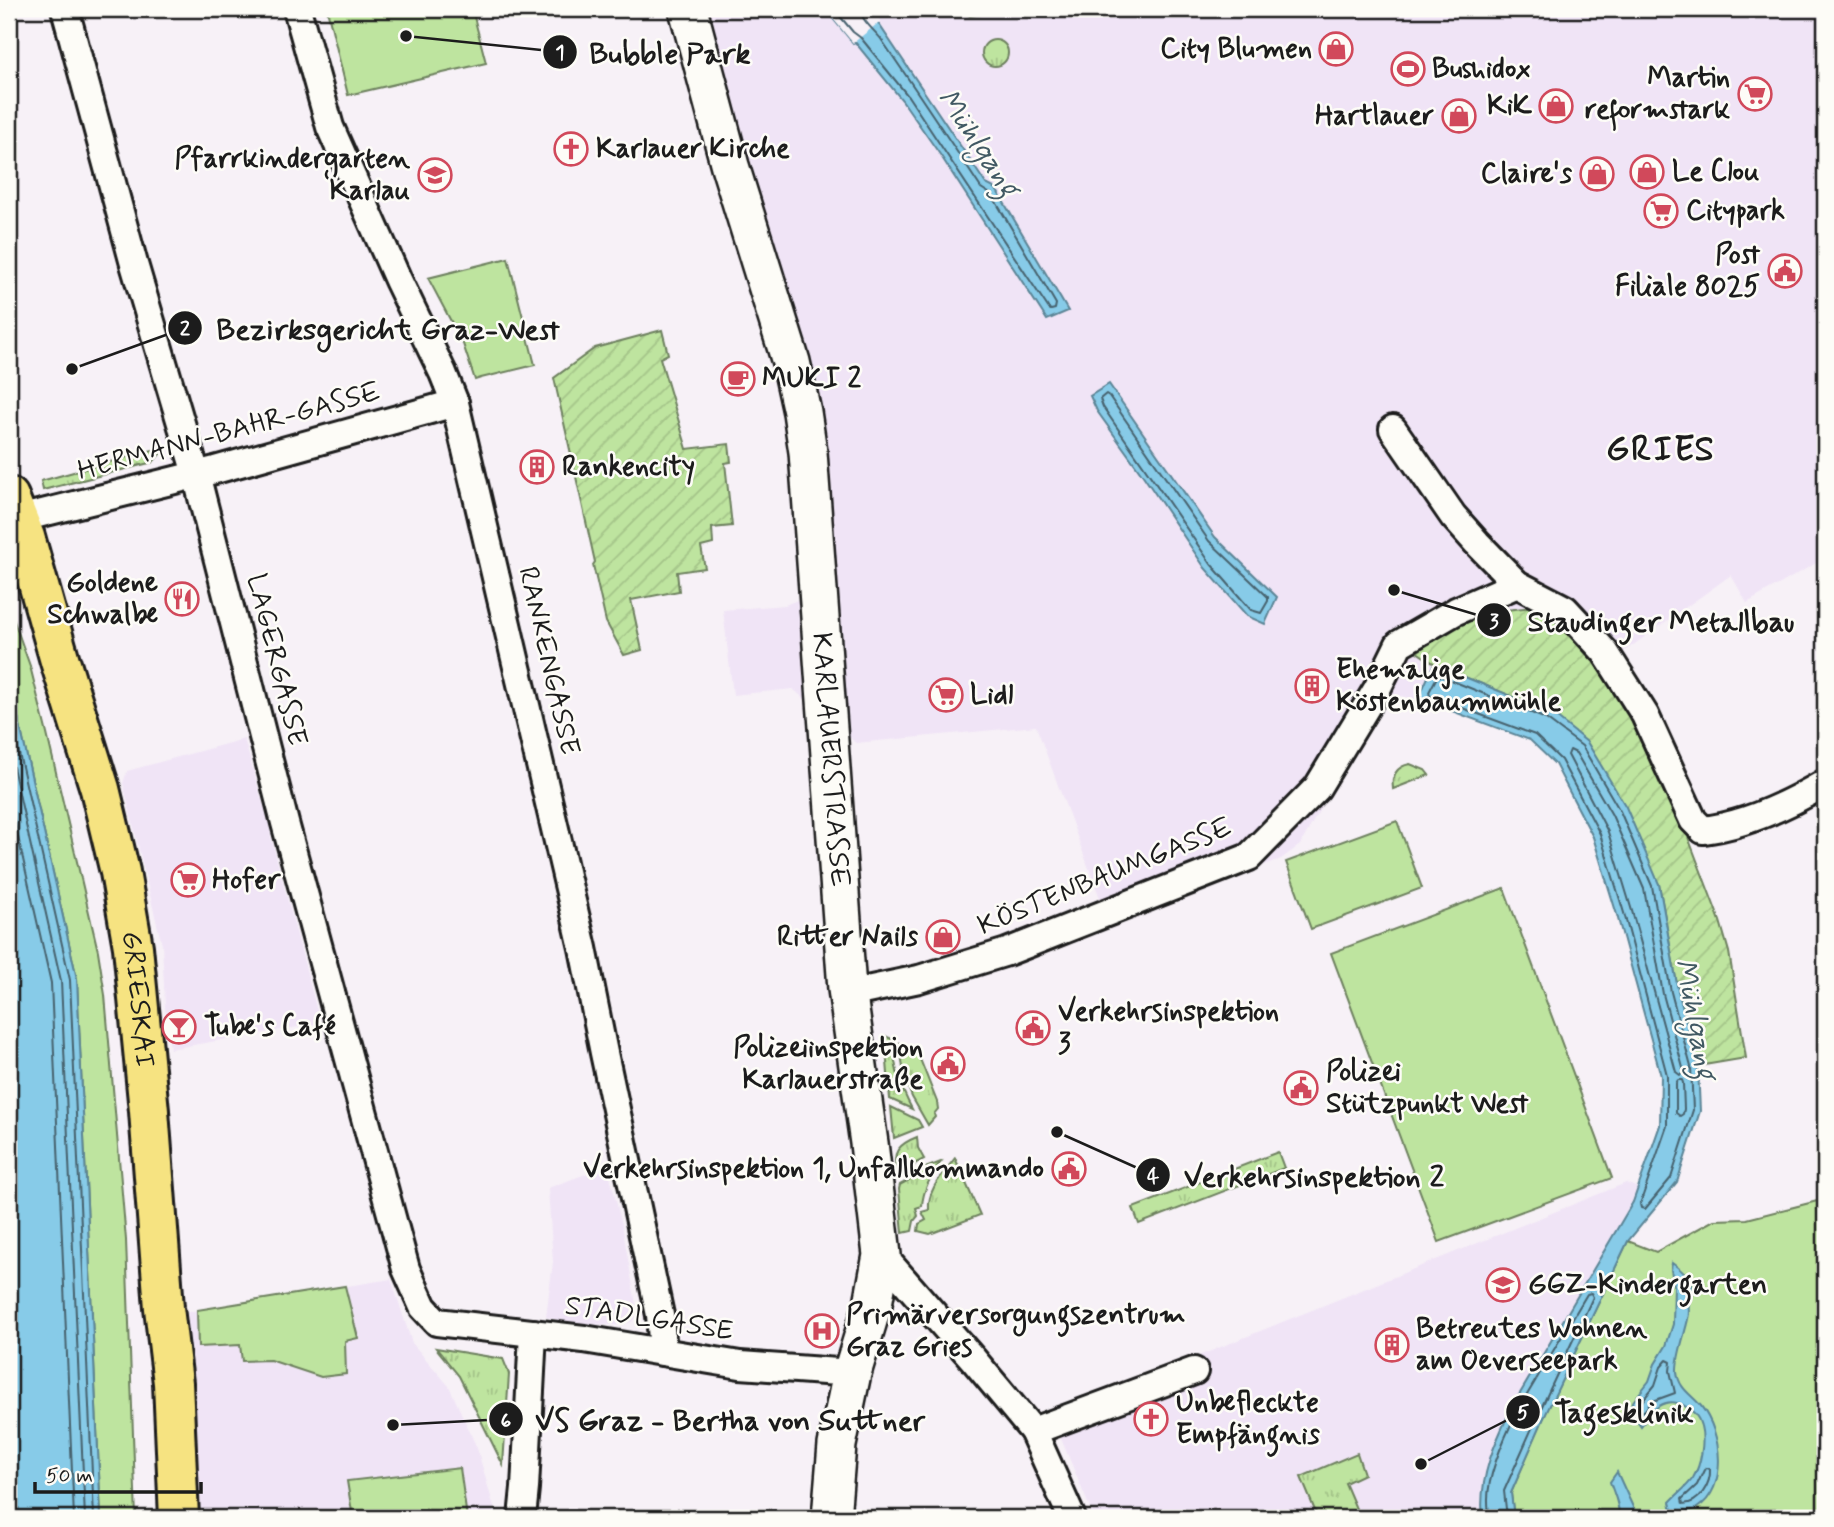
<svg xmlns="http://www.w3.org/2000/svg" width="1834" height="1527" viewBox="0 0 1834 1527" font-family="Mynerve,sans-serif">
	<defs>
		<pattern id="grass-tufts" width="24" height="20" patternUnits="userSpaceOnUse" patternTransform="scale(1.75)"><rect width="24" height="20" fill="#bee49f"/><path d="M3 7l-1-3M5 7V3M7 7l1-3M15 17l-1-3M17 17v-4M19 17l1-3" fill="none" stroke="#a3c388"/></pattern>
		<pattern id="garden-furrows" width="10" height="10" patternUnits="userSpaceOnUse" patternTransform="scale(1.75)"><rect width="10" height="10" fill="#bee49f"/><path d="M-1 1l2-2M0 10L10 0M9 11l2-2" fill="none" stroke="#a3c388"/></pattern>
	</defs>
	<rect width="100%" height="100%" fill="#f7f1f7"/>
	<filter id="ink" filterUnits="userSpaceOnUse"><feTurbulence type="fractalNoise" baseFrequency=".0143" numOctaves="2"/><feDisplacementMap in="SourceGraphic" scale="14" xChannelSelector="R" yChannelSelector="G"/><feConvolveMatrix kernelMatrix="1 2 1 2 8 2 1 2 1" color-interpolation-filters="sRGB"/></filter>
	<g filter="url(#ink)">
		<g fill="#f0e4f6">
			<polygon points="688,9 957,9 971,16 1008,10 1041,11 1045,9 1825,9 1825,558 1747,603 1731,575 1604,666 1418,653 1438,666 1422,700 1385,693 1300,845 1281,859 1204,887 1179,901 1110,925 1036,726 856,743 793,689 733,695 723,610 785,605 817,592 808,452"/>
			<polygon points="244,739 270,827 271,837 320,1022 315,1024 170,1049 165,1007 162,945 123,783 127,771"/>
			<polygon points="602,1168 608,1168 622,1225 636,1304 636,1317 631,1322 617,1325 574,1324 546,1317 553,1262 548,1188"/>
			<polygon points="1626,1183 1638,1188 1633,1202 1512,1407 1499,1434 1484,1476 1481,1500 1483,1518 1094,1518 1057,1429 1169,1368"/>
			<polygon points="391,1279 412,1343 449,1386 477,1448 497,1518 197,1518 187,1312"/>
		</g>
		<g fill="url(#grass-tufts)" stroke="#6d805e" stroke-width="2">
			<polygon points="957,9 1045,9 1041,11 1008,10 970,16"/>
			<circle cx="995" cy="53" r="13"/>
			<polygon points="160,448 161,453 153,462 43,490 41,481"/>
			<path d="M1410,764L1425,770L1429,775L1393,789C1391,776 1397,766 1410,764Z"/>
			<path d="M885,1036L894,1040C893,1066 900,1087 912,1109L890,1099Z"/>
			<polygon points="900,1043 916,1049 937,1102 938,1109 934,1114 935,1117 928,1125 912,1097 904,1077"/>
			<polygon points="891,1107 918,1120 922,1127 894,1138"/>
			<path d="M917,1137L918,1148L924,1159L916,1163L910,1170L897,1172C891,1152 899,1144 917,1137Z"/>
			<polygon points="1278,1152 1284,1168 1139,1224 1133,1208"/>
			<path d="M955,1158L980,1215L930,1234L918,1231L919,1224L926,1220L922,1212L929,1210C927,1189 944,1173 955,1158Z"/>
			<path d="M941,1162C931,1175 923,1190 922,1206L916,1208L918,1216L914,1221L912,1231L903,1233L899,1189L900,1185L918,1175L920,1170Z"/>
			<polygon points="436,1348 503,1359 509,1374 503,1465 459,1376"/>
			<polygon points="1357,1453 1364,1474 1345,1483 1360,1518 1318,1518 1301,1477"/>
		</g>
		<g fill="#bee49f" stroke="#6d805e" stroke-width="2">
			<polygon points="327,9 472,9 486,63 348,95"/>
			<polygon points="508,258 535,365 481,378 475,380 463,344 428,278"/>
			<polygon points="9,607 30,666 47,734 98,951 105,995 126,1240 136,1518 101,1518 77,979 9,677"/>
			<polygon points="1397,821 1422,888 1311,929 1286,862"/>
			<polygon points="1504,888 1612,1178 1439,1242 1331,953"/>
			<polygon points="1825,1199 1825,1518 1514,1518 1511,1493 1543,1419 1628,1241 1656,1252 1714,1220 1747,1219"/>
			<polygon points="345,1286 358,1338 345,1341 346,1374 321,1377 270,1360 242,1361 240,1345 198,1347 197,1310"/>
			<polygon points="460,1468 467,1518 353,1518 347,1481"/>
		</g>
		<g fill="url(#garden-furrows)" stroke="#6d805e" stroke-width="2">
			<polygon points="662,330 668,354 660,358 687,449 729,444 731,462 725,463 732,526 712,528 713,544 701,547 705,568 677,572 679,591 631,600 642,650 624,655 606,622 593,565 595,562 554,378 595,348"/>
			<polygon points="1533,607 1571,627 1604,666 1664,774 1720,921 1729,952 1746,1058 1698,1066 1678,990 1659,884 1550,712 1438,666 1417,652 1450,628 1496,611"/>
		</g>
		<g fill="#87cbe8" stroke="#5c8596" stroke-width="2">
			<polygon points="825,9 864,9 878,23 986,184 996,189 1068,311 1047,320 941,156 902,100 855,42 853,43"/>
			<polygon points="1109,384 1215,537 1277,597 1265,624 1247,616 1205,568 1142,474 1097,411 1090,396"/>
			<path d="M1433,666H1438L1550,712L1587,742L1626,807L1659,884L1678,990L1698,1066L1700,1111L1677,1182L1628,1241L1543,1420L1511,1493L1514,1518H1483C1478,1479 1495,1442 1512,1407L1633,1202L1660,1125L1661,1076L1617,915L1593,837L1555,764L1530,740L1422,700L1419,697Z"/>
			<polygon points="9,677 77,979 101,1518 9,1518"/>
			<path d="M1672,1263C1682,1270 1694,1280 1692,1293C1692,1296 1690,1300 1689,1303C1688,1308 1690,1314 1688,1319C1685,1334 1676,1357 1677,1372C1679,1389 1691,1394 1701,1406C1722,1432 1729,1488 1697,1508C1691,1512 1683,1512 1676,1513L1672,1510L1670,1502C1677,1494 1687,1487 1693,1478C1701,1465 1705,1441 1701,1426C1697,1409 1675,1396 1659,1406C1652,1410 1646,1420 1641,1426L1631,1412V1404L1649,1381L1655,1364L1666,1346L1673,1324L1674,1285L1671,1270Z"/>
			<path d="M1617,1472L1638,1518H1619C1620,1506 1614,1494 1610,1482Z"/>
		</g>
		<polygon fill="#f7f1f7" points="825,9 869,9 881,21 853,43"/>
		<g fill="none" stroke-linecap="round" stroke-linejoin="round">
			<g stroke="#47626e" stroke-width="2">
				<path d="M834,9L853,32L861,38L908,96L1049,309L1051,310L1055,309L1056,304L992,195L981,188C948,138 915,88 881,39C874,30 861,20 860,9"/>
				<polygon points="1106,394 1109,396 1209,541 1268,597 1268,601 1261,613 1251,610 1211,564 1103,407 1100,399"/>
				<polygon points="1438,675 1546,719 1582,746 1620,811 1652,886 1671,992 1691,1067 1693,1110 1671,1178 1645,1209 1641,1208 1640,1204 1667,1126 1667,1075 1624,913 1600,834 1561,760 1535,735 1430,696 1429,692"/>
				<polyline points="9,709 70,980 94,1518"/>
				<polyline points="9,749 61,981 85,1518"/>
				<polygon points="1570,750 1576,753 1612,815 1644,889 1663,994 1683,1068 1683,1073 1680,1075 1676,1072 1632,911 1608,832 1568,755"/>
				<polyline points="9,797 51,983 74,1518"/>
				<polygon points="1678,1080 1682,1080 1683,1083 1684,1109 1683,1114 1680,1116 1676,1113 1676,1083"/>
				<polygon points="1667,1360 1671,1362 1670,1371 1675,1393 1653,1401 1644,1411 1640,1412 1638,1406 1655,1385 1661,1367"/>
				<path d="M1707,1468L1710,1469C1711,1484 1699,1504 1683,1504L1682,1499L1697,1485L1704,1470Z"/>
				<path d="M1489,1518C1489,1513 1488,1507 1488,1501C1487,1475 1506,1434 1518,1410L1587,1294L1591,1293L1593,1297L1537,1417L1504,1491L1507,1518"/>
			</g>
			<defs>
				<g id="street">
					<polyline points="65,9 134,264 196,474 285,823 406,1269 423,1307 437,1322 584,1339 740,1365 852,1373"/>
					<polyline points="297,9 330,127 398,280 443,373 455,403 583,948 604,1053 660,1315 663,1352"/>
					<path d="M1393,429L1453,516L1477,543L1517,584L1565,609L1605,652L1645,715L1693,820L1703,830C1745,825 1788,805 1825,783"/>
					<polyline points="18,519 215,470 455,403"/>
					<polyline points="848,994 919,979 1007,952 1249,857 1317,788 1377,689 1399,644 1456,611 1517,584"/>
					<polyline points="882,1255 973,1359 1033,1431 1072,1518"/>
					<polyline points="1033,1431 1194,1371"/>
					<polyline points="522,1518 525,1488 533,1333"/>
				</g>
				<g id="secondary">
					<path id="s1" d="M688,9L730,166L791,362L802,412L808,452L847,989L869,1143L882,1255L873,1304L852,1373L837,1445L831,1518"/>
				</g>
				<g id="primary">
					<path id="s2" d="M9,497L25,537L60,661L100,789L120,872L133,947L149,1111L164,1308L173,1383L179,1518"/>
				</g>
			</defs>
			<use href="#street" stroke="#1c1c1c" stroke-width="32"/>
			<use href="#secondary" stroke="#1c1c1c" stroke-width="42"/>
			<use href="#primary" stroke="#1c1c1c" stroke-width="44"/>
			<use href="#street" stroke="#fdfcf7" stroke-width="26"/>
			<use href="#secondary" stroke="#fdfcf7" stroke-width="37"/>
			<use href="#primary" stroke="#f6e381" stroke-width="38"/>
		</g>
	</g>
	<defs>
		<symbol id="shop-ring" viewBox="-11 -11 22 22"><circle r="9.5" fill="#fdfcf7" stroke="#d1495b" stroke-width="1.5"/><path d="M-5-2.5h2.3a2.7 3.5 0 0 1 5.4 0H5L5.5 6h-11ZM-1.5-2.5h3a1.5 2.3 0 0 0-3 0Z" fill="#d1495b"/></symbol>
		<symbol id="stadium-ring" viewBox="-11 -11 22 22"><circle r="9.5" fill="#fdfcf7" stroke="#d1495b" stroke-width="1.5"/><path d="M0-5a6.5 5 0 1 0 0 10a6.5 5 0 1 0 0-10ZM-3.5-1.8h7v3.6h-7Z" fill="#d1495b"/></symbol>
		<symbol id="supermarket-ring" viewBox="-11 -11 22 22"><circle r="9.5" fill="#fdfcf7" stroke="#d1495b" stroke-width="1.5"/><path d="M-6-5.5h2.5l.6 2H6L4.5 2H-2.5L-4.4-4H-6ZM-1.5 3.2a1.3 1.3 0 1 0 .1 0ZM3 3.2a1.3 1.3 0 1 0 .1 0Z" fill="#d1495b"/></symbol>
		<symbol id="church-ring" viewBox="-11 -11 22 22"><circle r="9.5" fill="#fdfcf7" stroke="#d1495b" stroke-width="1.5"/><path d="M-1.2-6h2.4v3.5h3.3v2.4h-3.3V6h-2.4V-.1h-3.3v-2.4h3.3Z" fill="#d1495b"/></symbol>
		<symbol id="school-ring" viewBox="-11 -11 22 22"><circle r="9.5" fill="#fdfcf7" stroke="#d1495b" stroke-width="1.5"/><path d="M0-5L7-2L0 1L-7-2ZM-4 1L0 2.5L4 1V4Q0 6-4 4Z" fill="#d1495b"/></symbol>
		<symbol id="civic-ring" viewBox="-11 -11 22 22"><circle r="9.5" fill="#fdfcf7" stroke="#d1495b" stroke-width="1.5"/><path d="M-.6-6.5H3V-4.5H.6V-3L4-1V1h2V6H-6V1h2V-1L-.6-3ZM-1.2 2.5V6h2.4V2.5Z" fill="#d1495b"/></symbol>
		<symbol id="cafe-ring" viewBox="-11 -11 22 22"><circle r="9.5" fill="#fdfcf7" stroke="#d1495b" stroke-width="1.5"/><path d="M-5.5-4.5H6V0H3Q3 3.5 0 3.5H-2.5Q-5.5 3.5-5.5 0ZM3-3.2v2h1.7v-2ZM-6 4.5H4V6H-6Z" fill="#d1495b"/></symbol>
		<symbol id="building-ring" viewBox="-11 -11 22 22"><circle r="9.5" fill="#fdfcf7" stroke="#d1495b" stroke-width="1.5"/><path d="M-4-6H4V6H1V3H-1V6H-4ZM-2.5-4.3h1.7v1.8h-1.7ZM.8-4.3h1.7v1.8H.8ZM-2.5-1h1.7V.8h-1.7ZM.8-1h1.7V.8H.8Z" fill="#d1495b"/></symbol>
		<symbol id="restaurant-ring" viewBox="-11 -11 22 22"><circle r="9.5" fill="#fdfcf7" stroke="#d1495b" stroke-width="1.5"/><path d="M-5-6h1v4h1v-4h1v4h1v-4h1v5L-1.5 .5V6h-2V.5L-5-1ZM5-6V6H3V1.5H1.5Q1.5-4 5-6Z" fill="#d1495b"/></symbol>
		<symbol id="bar-ring" viewBox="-11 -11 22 22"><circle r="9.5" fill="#fdfcf7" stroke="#d1495b" stroke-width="1.5"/><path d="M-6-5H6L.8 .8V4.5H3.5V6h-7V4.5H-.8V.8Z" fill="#d1495b"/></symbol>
		<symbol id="hospital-ring" viewBox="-11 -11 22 22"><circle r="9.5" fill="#fdfcf7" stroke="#d1495b" stroke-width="1.5"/><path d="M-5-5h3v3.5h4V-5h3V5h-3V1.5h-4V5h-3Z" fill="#d1495b"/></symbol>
	</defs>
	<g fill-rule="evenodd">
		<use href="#shop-ring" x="1317" y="30" width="38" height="38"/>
		<use href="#stadium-ring" x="1389" y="50" width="38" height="38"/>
		<use href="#supermarket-ring" x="1736" y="75" width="38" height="38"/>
		<use href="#shop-ring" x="1537" y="87" width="38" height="38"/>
		<use href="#shop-ring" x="1440" y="97" width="38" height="38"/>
		<use href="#church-ring" x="552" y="130" width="38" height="38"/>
		<use href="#shop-ring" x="1628" y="153" width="38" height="38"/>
		<use href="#shop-ring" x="1578" y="155" width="38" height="38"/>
		<use href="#school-ring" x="416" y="156" width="38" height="38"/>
		<use href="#supermarket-ring" x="1642" y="192" width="38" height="38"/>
		<use href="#civic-ring" x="1766" y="252" width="38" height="38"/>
		<use href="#cafe-ring" x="719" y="360" width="38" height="38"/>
		<use href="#building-ring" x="518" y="448" width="38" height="38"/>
		<use href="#restaurant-ring" x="163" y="580" width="38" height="38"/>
		<use href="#building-ring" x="1293" y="667" width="38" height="38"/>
		<use href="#supermarket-ring" x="927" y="676" width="38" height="38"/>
		<use href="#supermarket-ring" x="169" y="861" width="38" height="38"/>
		<use href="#shop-ring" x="924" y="918" width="38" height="38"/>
		<use href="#bar-ring" x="160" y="1008" width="38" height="38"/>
		<use href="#civic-ring" x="1014" y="1009" width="38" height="38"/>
		<use href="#civic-ring" x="929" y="1045" width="38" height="38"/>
		<use href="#civic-ring" x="1282" y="1069" width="38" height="38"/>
		<use href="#civic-ring" x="1050" y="1150" width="38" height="38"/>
		<use href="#school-ring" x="1484" y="1266" width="38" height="38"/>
		<use href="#hospital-ring" x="803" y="1312" width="38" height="38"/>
		<use href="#building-ring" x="1373" y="1326" width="38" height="38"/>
		<use href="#church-ring" x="1132" y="1400" width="38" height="38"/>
	</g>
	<g text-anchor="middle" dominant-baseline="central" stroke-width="5" stroke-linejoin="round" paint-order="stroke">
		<g font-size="28" font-weight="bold" fill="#1c1c1c" stroke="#fdfcf7" text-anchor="start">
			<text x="1312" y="49" text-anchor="end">City Blumen</text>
			<text x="1432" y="69">Bushidox</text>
			<text x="1730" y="78" text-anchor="end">Martin<tspan x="1730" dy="32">reformstark</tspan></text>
			<text x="1532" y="106" text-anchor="end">KiK</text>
			<text x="1434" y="116" text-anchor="end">Hartlauer</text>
			<text x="596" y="149">Karlauer Kirche</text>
			<text x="410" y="159" text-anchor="end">Pfarrkindergarten<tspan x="410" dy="32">Karlau</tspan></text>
			<text x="1672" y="172">Le Clou</text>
			<text x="1572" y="174" text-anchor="end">Claire's</text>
			<text x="1686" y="211">Citypark</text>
			<text x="1760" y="255" text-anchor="end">Post<tspan x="1760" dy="32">Filiale 8025</tspan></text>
			<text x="762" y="379">MUKI 2</text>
			<text x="562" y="467">Rankencity</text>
			<text x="158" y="583" text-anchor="end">Goldene<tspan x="158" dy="32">Schwalbe</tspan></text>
			<text x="1336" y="670">Ehemalige<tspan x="1336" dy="32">Köstenbaummühle</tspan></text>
			<text x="970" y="695">Lidl</text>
			<text x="212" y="880">Hofer</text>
			<text x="918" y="937" text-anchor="end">Ritter Nails</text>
			<text x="1058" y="1012">Verkehrsinspektion<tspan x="1058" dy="32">3</tspan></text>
			<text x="204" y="1027">Tube's Café</text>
			<text x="923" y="1048" text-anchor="end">Polizeiinspektion<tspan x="923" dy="32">Karlauerstraße</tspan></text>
			<text x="1326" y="1072">Polizei<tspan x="1326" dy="32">Stützpunkt West</tspan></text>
			<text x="1044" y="1169" text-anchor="end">Verkehrsinspektion 1, Unfallkommando</text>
			<text x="1528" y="1285">GGZ-Kindergarten</text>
			<text x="846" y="1315">Primärversorgungszentrum<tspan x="846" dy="32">Graz Gries</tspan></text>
			<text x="1416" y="1329">Betreutes Wohnen<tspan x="1416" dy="32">am Oeverseepark</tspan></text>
			<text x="1176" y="1403">Unbefleckte<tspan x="1176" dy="32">Empfängnis</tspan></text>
		</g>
		<g font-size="28" fill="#1c1c1c" stroke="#fdfcf7">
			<text transform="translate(229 432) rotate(-15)">HERMANN-BAHR-GASSE</text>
			<text transform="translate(276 660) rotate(76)">LAGERGASSE</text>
			<text transform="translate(548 661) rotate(77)">RANKENGASSE</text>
			<text stroke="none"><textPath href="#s1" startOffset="768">KARLAUERSTRASSE</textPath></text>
			<text transform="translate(1105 877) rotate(-22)">KÖSTENBAUMGASSE</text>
			<text stroke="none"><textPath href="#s2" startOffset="520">GRIESKAI</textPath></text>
			<text transform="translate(649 1319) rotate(9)">STADLGASSE</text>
		</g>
		<g font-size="30" font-style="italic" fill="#415963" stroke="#fdfcf7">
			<text transform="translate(978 143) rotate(56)">Mühlgang</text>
			<text transform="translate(1695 1019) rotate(79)">Mühlgang</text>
		</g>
		<g font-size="35" font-weight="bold" letter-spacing="2" fill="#1c1c1c" stroke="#fdfcf7">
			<text x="1661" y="450">GRIES</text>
		</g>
	</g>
	<path fill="none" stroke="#1c1c1c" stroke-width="2.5" d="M406 36L560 52M72 369L185 328M1394 590L1494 620M1057 1132L1153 1175M1421 1464L1523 1412M393 1425L506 1419"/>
	<g fill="#1c1c1c" stroke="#fdfcf7" stroke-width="2.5">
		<circle cx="406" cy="36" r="7"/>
		<circle cx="72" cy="369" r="7"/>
		<circle cx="1394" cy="590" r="7"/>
		<circle cx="1057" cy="1132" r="7"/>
		<circle cx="1421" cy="1464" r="7"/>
		<circle cx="393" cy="1425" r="7"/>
		<circle cx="560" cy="52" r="18"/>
		<circle cx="185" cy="328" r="18"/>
		<circle cx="1494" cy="620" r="18"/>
		<circle cx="1153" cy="1175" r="18"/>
		<circle cx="1523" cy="1412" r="18"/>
		<circle cx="506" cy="1419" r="18"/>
	</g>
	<g font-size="21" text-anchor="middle" font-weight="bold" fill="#fff">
		<text x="560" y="59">1</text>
		<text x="185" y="335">2</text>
		<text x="1494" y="628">3</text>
		<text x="1153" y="1183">4</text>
		<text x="1523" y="1419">5</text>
		<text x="506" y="1427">6</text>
	</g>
	<g font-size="30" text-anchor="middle" font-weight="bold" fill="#1c1c1c" stroke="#fdfcf7" stroke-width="5" stroke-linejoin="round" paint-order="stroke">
		<text x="670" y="63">Bubble Park</text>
		<text x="388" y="339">Bezirksgericht Graz-West</text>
		<text x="1661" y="631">Staudinger Metallbau</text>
		<text x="1314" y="1186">Verkehrsinspektion 2</text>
		<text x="1624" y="1422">Tagesklinik</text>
		<text x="730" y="1430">VS Graz - Bertha von Suttner</text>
	</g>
	<rect width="1834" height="1527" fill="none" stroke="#fdfcf7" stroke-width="35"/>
	<rect x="18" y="18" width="1799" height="1492" fill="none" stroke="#1c1c1c" stroke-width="2.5" filter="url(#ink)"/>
	<path d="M35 1482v10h166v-10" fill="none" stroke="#1c1c1c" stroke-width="3.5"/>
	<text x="46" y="1482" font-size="21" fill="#1c1c1c" stroke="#fdfcf7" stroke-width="5" paint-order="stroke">50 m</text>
</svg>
